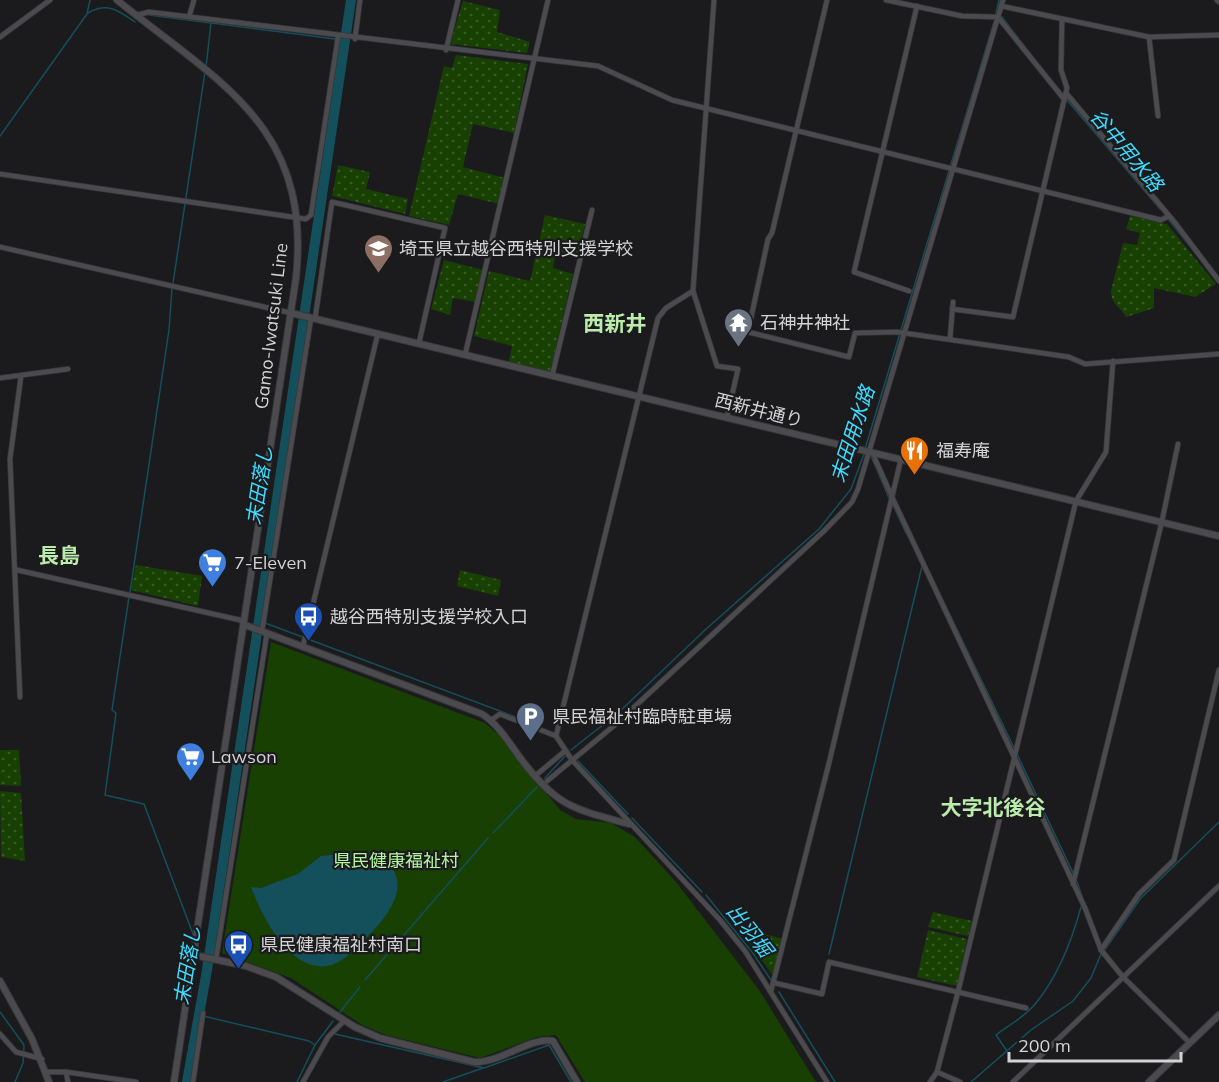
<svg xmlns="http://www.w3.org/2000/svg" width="1219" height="1082" viewBox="0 0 1219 1082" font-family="Mulish,'Noto Sans JP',sans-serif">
	<defs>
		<pattern id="grass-dots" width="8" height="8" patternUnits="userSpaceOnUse" patternTransform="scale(1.5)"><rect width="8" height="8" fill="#174002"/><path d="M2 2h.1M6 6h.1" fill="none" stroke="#385b26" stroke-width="1.8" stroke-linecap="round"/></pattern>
	</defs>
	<rect width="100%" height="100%" fill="#1b1b1e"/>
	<g fill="url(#grass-dots)">
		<polygon points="463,1 500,10 497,32 530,42 527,53 450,44"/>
		<polygon points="456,55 528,64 514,133 473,124 463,167 505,178 499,204 458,194 449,225 409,216 444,66 452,68"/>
		<polygon points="338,165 370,172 366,189 408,199 405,214 332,196"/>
		<polygon points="545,215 585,224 577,257 556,252 553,268 573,274 550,372 509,362 512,346 474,336 489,271 530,281"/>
		<path d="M1130,216L1167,224L1216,284L1195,297L1154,288V308L1126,317C1121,307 1111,305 1111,291L1123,243L1137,245L1140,233L1126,229Z"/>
		<polygon points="444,260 483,270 475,302 453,298 450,315 431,309"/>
		<polygon points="136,565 202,576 198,606 131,590"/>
		<polygon points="460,570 501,580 498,596 457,586"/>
		<polygon points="0,750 19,750 21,786 0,785"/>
		<polygon points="0,791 21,793 25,861 1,857"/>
		<polygon points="933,912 972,921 968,936 928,927"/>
		<polygon points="744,929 784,939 774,977 743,934"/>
		<polygon points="928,930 967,939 957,986 917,977"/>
	</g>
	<polygon fill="#174002" points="271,642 485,723 499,735 560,810 576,819 611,823 635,837 676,882 759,990 816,1082 585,1082 556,1035 537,1037 480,1058 386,1035 362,1025 291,978 222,953"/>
	<path fill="#144f5c" d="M362,852L388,860C394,870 399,878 397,891C394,908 379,925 367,937C355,948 343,964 326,966C289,971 261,915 251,887L261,888L298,874L321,856Z"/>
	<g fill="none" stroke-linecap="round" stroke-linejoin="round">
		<g stroke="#144f5c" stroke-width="1.5">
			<path d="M88,13C107,2 118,10 135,22"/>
			<polyline points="996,13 999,0"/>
			<polyline points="149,15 335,39"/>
			<polyline points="1002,17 1038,64"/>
			<polyline points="206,67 211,23"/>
			<polyline points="1067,100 1160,209"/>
			<polyline points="0,136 87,14 90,0"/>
			<polyline points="1169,220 1204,264"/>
			<polyline points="173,283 205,72"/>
			<polyline points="865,449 994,22"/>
			<polyline points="871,456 889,498"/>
			<polyline points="893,505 906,533"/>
			<polyline points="130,592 169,330 172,288"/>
			<polyline points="939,592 1015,750"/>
			<polyline points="129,597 112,710 116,713 105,795 144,804 193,934"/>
			<polyline points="257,620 516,717"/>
			<polyline points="571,750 618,713 705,630 819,529 851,489 864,454"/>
			<polyline points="1017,754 1074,875"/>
			<polyline points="578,761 628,814"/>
			<polyline points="545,778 565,756"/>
			<polyline points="632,818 702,892"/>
			<polyline points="493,833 537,787"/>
			<polyline points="1076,879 1083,899"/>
			<polyline points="706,895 752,952 771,980"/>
			<polyline points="197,944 201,954"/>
			<polyline points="1104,951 1140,899 1219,822"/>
			<polyline points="829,954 922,566"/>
			<polyline points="202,958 207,970"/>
			<polyline points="365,980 488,838"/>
			<polyline points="779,992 835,1082"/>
			<polyline points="0,1012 24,1045 23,1063 15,1082"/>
			<polyline points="340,1012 360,987"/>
			<polyline points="199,1015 309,1041 315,1045"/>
			<polyline points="335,1034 484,1068 549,1045 571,1082"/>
			<path d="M1007,1051L996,1035C1009,1025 1026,1016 1036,1003C1058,976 1072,940 1081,907"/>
			<polyline points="297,1082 315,1045 333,1021"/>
			<polyline points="443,1082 483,1068"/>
			<polyline points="971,1082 1031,1030 1073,1001 1091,978 1101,954"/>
		</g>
		<polyline stroke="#144f5c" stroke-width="10" points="187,1082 207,970 351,0"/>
		<defs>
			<g id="street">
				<polyline points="714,0 693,291 717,366 738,369 727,417"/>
				<polyline points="827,0 772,233 768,239 748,332 849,357 855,333 897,332 1069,357 1085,364 1219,354"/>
				<polyline points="886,0 962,16 998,17 1064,99"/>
				<polyline points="1001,6 1149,37 1219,35"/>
				<polyline points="137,15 149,12 598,66 672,100 1161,220 1169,216"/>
				<polyline points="189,17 194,0"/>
				<polyline points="0,37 50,0"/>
				<polyline points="1149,37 1158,116"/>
				<polyline points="355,39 360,0"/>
				<polyline points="446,50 458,0"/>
				<polyline points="1066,93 1176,224 1219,281"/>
				<polyline points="0,174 306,219 311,215 338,37"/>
				<polyline points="0,247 291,313"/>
				<polyline points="909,291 854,272 917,6"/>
				<polyline points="952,309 1013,317 1067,88 1061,70 1062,20"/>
				<polyline points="315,319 332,202 445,228 419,343"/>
				<polyline points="950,339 953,302"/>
				<polyline points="465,355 548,0"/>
				<polyline points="552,376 592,210"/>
				<polyline points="0,378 68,369"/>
				<polyline points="874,453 875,459 892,497 1085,908 1101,950 1123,977 1190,1043"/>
				<polyline points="17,570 240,620 244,624"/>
				<polyline points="262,631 311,318"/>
				<polyline points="303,646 378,333"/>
				<polyline points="20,697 10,459 21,376"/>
				<polyline points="491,720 500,714 556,736 572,760 720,920 745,951 827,1082"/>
				<polyline points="556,736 658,318 666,308 693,291"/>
				<polyline points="535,776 565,751"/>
				<polyline points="547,781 616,724 825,530 852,502 858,489 1003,0"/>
				<polyline points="1073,884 1162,521 1178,444"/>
				<polyline points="1101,950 1139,894 1174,860 1219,670"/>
				<polyline points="216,959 267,633"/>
				<polyline points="775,983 822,994 829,962 1026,1008"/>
				<polyline points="771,991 829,763 901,459"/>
				<polyline points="0,1034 16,1052 42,1059"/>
				<polyline points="47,1072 66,1072 136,1082"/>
				<polyline points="66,1072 68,1082"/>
				<polyline points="937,1072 960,1082"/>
				<polyline points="193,1082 203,1013"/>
				<polyline points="303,1082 328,1037 344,1021"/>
				<polyline points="930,1082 937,1072 958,992 1076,501 1106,452 1113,361"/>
				<polyline points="1013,1082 1219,886"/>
			</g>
			<g id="secondary">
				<path d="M117,0C219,83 312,125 296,278L174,1082"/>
				<polyline points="1218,0 1219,1"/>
				<polyline points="291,313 1219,536"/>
				<path d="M245,625L482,714C499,725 509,743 521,759C557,807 574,809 629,824"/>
				<path d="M194,955L246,966L276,977L355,1027L380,1038L474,1062C501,1063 529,1037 553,1041L577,1082"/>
				<polyline points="0,981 32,1039 49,1082"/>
				<polyline points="1149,1082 1219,1015"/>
			</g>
		</defs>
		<use href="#street" stroke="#373739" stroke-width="6"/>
		<use href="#secondary" stroke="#373739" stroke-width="8"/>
		<use href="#street" stroke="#4b4b4f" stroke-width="4.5"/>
		<use href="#secondary" stroke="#4b4b4f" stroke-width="6"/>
	</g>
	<defs>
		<symbol id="school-pin" viewBox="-11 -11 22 30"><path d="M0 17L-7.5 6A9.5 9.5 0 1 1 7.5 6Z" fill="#8d6e63" stroke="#1b1b1e"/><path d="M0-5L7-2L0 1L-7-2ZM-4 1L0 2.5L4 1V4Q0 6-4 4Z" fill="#fff"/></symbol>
		<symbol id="temple-pin" viewBox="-11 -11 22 30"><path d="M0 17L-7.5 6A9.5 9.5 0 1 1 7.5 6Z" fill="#6b7280" stroke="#1b1b1e"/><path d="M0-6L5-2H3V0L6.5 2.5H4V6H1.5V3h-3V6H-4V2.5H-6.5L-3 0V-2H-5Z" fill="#fff"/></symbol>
		<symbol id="restaurant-pin" viewBox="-11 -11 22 30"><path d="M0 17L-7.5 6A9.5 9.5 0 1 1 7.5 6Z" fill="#e8710a" stroke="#1b1b1e"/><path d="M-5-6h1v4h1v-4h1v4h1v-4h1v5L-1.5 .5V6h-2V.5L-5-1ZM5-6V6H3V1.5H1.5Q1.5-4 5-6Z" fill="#fff"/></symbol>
		<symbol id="supermarket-pin" viewBox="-11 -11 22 30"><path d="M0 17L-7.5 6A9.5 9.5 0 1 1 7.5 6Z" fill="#3f7fe0" stroke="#1b1b1e"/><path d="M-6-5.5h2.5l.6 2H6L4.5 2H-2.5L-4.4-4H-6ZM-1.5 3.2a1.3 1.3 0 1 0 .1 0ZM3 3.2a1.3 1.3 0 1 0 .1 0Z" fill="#fff"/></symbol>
		<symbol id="bus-pin" viewBox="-11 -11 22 30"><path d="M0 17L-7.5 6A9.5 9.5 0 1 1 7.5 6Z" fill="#1a4fb4" stroke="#1b1b1e"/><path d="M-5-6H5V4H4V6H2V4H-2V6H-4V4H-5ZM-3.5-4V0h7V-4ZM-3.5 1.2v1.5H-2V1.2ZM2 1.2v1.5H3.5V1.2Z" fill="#fff"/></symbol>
		<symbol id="parking-pin" viewBox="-11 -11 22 30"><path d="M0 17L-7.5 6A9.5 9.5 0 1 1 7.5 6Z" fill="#5c6f8a" stroke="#1b1b1e"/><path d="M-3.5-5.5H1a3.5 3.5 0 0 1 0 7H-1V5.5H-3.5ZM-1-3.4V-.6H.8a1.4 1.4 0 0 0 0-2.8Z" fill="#fff"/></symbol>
	</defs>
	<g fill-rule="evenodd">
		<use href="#school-pin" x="362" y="232" width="33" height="45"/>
		<use href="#temple-pin" x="722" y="306" width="33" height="45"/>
		<use href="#restaurant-pin" x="898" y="434" width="33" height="45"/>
		<use href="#supermarket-pin" x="196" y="546" width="33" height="45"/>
		<use href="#bus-pin" x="292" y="600" width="33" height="45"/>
		<use href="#parking-pin" x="514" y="700" width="33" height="45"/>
		<use href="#supermarket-pin" x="174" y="740" width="33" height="45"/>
		<use href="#bus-pin" x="222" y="928" width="33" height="45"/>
	</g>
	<g text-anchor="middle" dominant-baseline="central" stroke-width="4.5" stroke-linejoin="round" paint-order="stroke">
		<g font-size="18" fill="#d3d3d5" stroke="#1b1b1e" text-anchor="start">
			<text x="399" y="248">埼玉県立越谷西特別支援学校</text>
			<text x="760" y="322">石神井神社</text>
			<text x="936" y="450">福寿庵</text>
			<text x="234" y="562">7-Eleven</text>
			<text x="330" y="616">越谷西特別支援学校入口</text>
			<text x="552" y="716">県民福祉村臨時駐車場</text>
			<text x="211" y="756">Lawson</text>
			<text x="260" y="944">県民健康福祉村南口</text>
		</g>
		<g font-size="18" fill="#d3d3d5" stroke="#1b1b1e">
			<text transform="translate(271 326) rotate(-83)">Gamo-Iwatsuki Line</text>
			<text transform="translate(759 410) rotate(14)">西新井通り</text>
		</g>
		<g font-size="18" fill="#b3f59d" stroke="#1b1b1e">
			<text x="396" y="860">県民健康福祉村</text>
		</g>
		<g font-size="20" font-style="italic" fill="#3edbfd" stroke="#1b1b1e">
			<text transform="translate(1127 150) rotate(50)">谷中用水路</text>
			<text transform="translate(852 434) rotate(-72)">末田用水路</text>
			<text transform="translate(259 485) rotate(-81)">末田落し</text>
			<text transform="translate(750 930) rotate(52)">出羽堀</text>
			<text transform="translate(187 965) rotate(-81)">末田落し</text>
		</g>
		<g font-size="21" font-weight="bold" fill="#bcecab" stroke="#1b1b1e">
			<text x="615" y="323">西新井</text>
			<text x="59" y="555">長島</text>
			<text x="993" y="807">大字北後谷</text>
		</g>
	</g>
	<path d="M1009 1052v9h172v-9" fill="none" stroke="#d3d3d5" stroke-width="3"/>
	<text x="1018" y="1052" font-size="18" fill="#d3d3d5" stroke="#1b1b1e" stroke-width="4.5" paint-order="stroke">200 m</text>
</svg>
